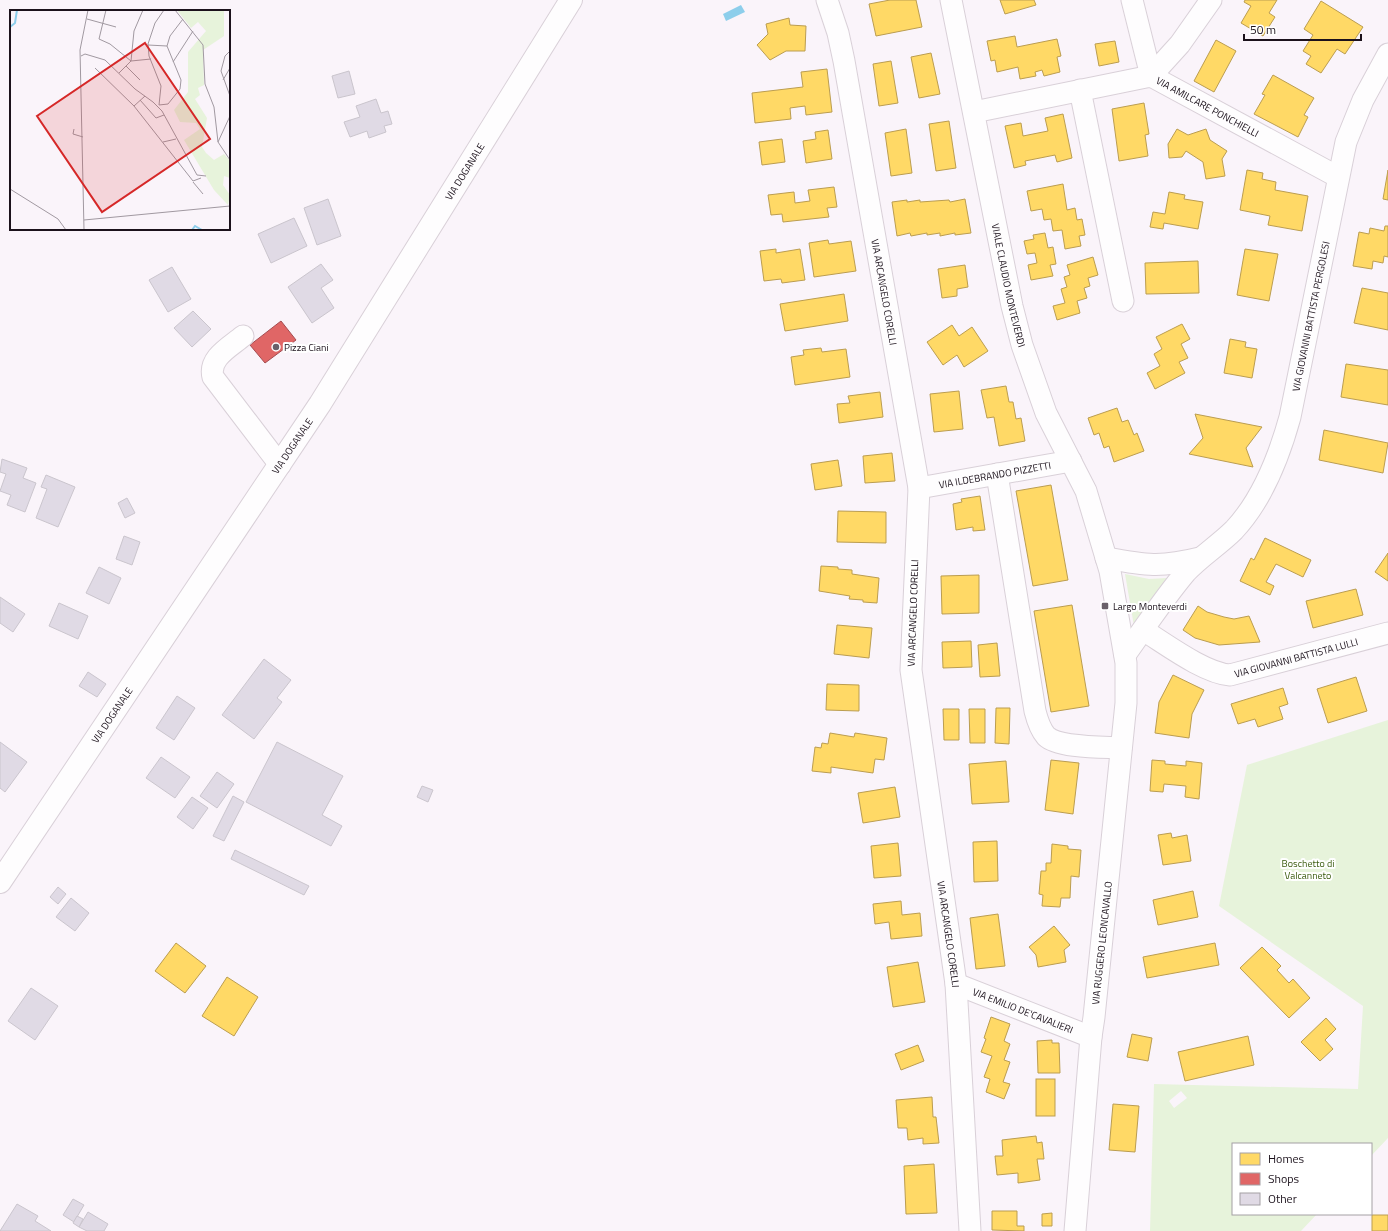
<svg xmlns="http://www.w3.org/2000/svg" width="1388" height="1231" viewBox="0 0 1388 1231" font-family="'Titillium Web',sans-serif">
	<rect width="100%" height="100%" fill="#faf4fa"/>
	<g fill="#e7f3db" fill-rule="evenodd">
		<polygon points="1125,574 1149,579 1167,578 1134,626"/>
		<path d="M1388,720V1138L1371,1156V1144H1233V1214H1317L1301,1231H1150L1154,1084L1358,1089L1363,1006L1219,906L1247,765ZM1181,1091L1187,1098L1174,1108L1169,1101Z"/>
	</g>
	<polygon fill="#8dceeb" points="741,5 745,12 726,21 723,14"/>
	<g fill="#ffd966" stroke="#bb9d50">
		<polygon points="890,0 916,0 922,27 876,36 869,4"/>
		<polygon points="1000,0 1034,0 1036,5 1005,14"/>
		<polygon points="1245,0 1277,0 1269,13 1275,17 1263,36 1241,23 1251,6 1244,2"/>
		<polygon points="1321,1 1363,27 1345,54 1337,49 1321,73 1306,64 1311,56 1303,51 1313,35 1304,29"/>
		<polygon points="789,18 790,25 806,26 805,51 786,51 770,60 757,45 768,34 766,24"/>
		<polygon points="1015,36 1017,47 1057,39 1061,56 1057,57 1060,72 1044,76 1042,70 1035,72 1036,76 1020,79 1018,67 997,72 995,60 991,61 987,41"/>
		<polygon points="1216,40 1236,51 1214,92 1194,81"/>
		<polygon points="1115,41 1119,62 1099,66 1095,44"/>
		<polygon points="931,53 940,94 919,98 911,57"/>
		<polygon points="891,61 898,103 879,106 873,64"/>
		<polygon points="827,69 832,112 806,115 805,106 790,108 791,119 755,123 752,93 803,87 801,72"/>
		<polygon points="1273,75 1314,98 1304,115 1308,117 1298,137 1254,114 1265,95 1262,94"/>
		<polygon points="1144,103 1149,134 1145,135 1148,156 1119,161 1112,109"/>
		<polygon points="1063,114 1072,158 1057,162 1055,155 1025,161 1026,165 1014,168 1005,126 1021,123 1023,136 1048,131 1045,118"/>
		<polygon points="949,121 956,168 936,171 929,124"/>
		<polygon points="906,129 912,173 891,176 885,133"/>
		<polygon points="1177,129 1188,135 1206,129 1210,140 1227,151 1222,159 1225,176 1206,179 1203,162 1186,151 1182,157 1169,158 1168,144"/>
		<polygon points="828,130 832,159 806,163 803,141 816,139 815,132"/>
		<polygon points="782,139 785,162 762,165 759,142"/>
		<polygon points="1247,170 1263,173 1262,179 1276,182 1275,190 1308,196 1302,231 1268,225 1270,216 1240,210"/>
		<polygon points="1388,170 1388,200 1383,199"/>
		<polygon points="1063,184 1067,210 1075,208 1077,220 1082,219 1085,235 1079,236 1081,246 1065,249 1062,230 1053,231 1051,219 1044,220 1042,209 1031,211 1027,191"/>
		<polygon points="834,187 837,207 827,208 829,217 783,222 782,214 771,215 768,195 794,192 795,203 810,201 808,190"/>
		<polygon points="1169,192 1185,195 1184,199 1203,202 1198,229 1164,223 1163,229 1150,227 1153,212 1165,214"/>
		<polygon points="965,199 971,233 955,235 955,233 940,236 940,233 927,235 927,233 911,236 910,233 897,236 892,202 907,200 907,202 920,200 920,202 949,200 950,202"/>
		<polygon points="1385,226 1388,226 1388,257 1384,256 1383,263 1373,261 1372,269 1353,266 1359,232 1369,234 1370,228 1384,231"/>
		<polygon points="1045,233 1048,248 1053,247 1056,264 1050,265 1053,276 1031,280 1028,265 1037,263 1035,253 1027,254 1024,241 1034,239 1033,235"/>
		<polygon points="828,240 829,244 851,241 856,271 814,277 809,243"/>
		<polygon points="776,249 776,253 800,249 805,280 782,283 781,279 764,281 760,251"/>
		<polygon points="1245,249 1278,254 1269,301 1237,295"/>
		<polygon points="1093,257 1098,275 1088,278 1090,286 1084,288 1087,298 1077,301 1080,313 1057,320 1053,306 1065,303 1061,289 1067,287 1064,277 1070,275 1067,265"/>
		<polygon points="1198,261 1199,293 1146,294 1145,263"/>
		<polygon points="965,265 968,287 957,289 957,296 942,298 938,269"/>
		<polygon points="1362,288 1388,293 1388,330 1354,323"/>
		<polygon points="844,294 848,321 785,331 780,304"/>
		<polygon points="1182,324 1190,339 1181,344 1188,358 1179,362 1185,373 1155,389 1147,373 1160,366 1154,354 1162,349 1156,337"/>
		<polygon points="952,325 959,336 972,327 988,351 964,367 957,355 943,365 927,342"/>
		<polygon points="1230,339 1246,342 1245,347 1257,349 1252,378 1224,373"/>
		<polygon points="821,348 822,352 846,349 850,377 795,385 791,357 804,355 803,350"/>
		<polygon points="1346,364 1388,370 1388,405 1341,397"/>
		<polygon points="1006,386 1009,402 1013,402 1016,419 1021,418 1025,441 999,446 994,417 987,418 981,390"/>
		<polygon points="959,391 963,429 934,432 930,394"/>
		<polygon points="880,392 883,417 839,423 837,404 850,403 848,396"/>
		<polygon points="1117,408 1122,422 1128,420 1134,435 1137,433 1144,451 1114,462 1109,446 1104,448 1099,433 1094,435 1088,418"/>
		<polygon points="1195,414 1262,427 1246,448 1253,467 1189,454 1203,438"/>
		<polygon points="1324,430 1388,443 1383,473 1319,460"/>
		<polygon points="892,453 895,481 865,483 863,456"/>
		<polygon points="838,460 842,486 815,490 811,464"/>
		<polygon points="1051,485 1068,580 1033,586 1016,491"/>
		<polygon points="980,496 985,530 973,531 973,527 956,530 953,504 962,502 961,499"/>
		<polygon points="838,511 886,512 886,543 837,542"/>
		<polygon points="1265,538 1311,560 1303,577 1276,564 1266,582 1274,586 1270,595 1240,581 1251,558 1254,560"/>
		<polygon points="1388,553 1388,581 1375,572"/>
		<polygon points="821,566 838,567 838,569 852,570 852,574 879,578 877,603 863,602 863,600 849,599 850,596 819,591"/>
		<polygon points="979,575 979,613 942,614 941,576"/>
		<polygon points="1356,589 1363,615 1313,628 1306,601"/>
		<polygon points="1072,605 1089,706 1051,712 1034,611"/>
		<polygon points="1198,606 1207,612 1224,617 1234,619 1249,616 1260,642 1219,645 1195,638 1183,630"/>
		<polygon points="837,625 872,628 869,658 834,654"/>
		<polygon points="971,641 972,667 943,668 942,642"/>
		<polygon points="997,643 1000,676 980,677 978,645"/>
		<polygon points="1173,675 1204,690 1192,714 1189,738 1155,733 1159,702"/>
		<polygon points="1356,677 1367,711 1328,723 1317,689"/>
		<polygon points="827,684 859,685 859,711 826,710"/>
		<polygon points="1283,688 1288,704 1279,707 1283,719 1258,727 1255,719 1238,724 1231,704"/>
		<polygon points="996,708 1010,708 1009,744 995,743"/>
		<polygon points="943,709 959,709 959,740 944,740"/>
		<polygon points="969,709 985,709 985,743 970,743"/>
		<polygon points="830,733 854,737 855,733 887,738 884,760 875,759 873,773 831,767 831,773 812,771 815,747 821,748 822,743 828,744"/>
		<polygon points="1051,760 1079,763 1073,814 1045,810"/>
		<polygon points="1152,760 1165,761 1165,764 1186,766 1186,761 1202,763 1199,799 1185,797 1186,786 1164,784 1163,792 1150,791"/>
		<polygon points="1006,761 1009,802 972,804 969,764"/>
		<polygon points="895,787 900,817 863,823 858,793"/>
		<polygon points="1171,833 1172,838 1187,835 1191,861 1163,865 1158,835"/>
		<polygon points="997,841 998,881 974,882 973,842"/>
		<polygon points="898,843 901,876 874,878 871,846"/>
		<polygon points="1052,844 1068,846 1068,849 1081,850 1079,877 1071,876 1070,898 1061,898 1060,907 1042,906 1043,895 1039,894 1041,871 1046,871 1046,863 1051,863"/>
		<polygon points="1193,891 1198,917 1158,925 1153,900"/>
		<polygon points="901,901 902,915 920,913 922,936 891,939 889,922 875,924 873,904"/>
		<polygon points="998,914 1005,966 976,969 970,918"/>
		<polygon points="1054,926 1070,945 1064,950 1066,962 1038,967 1036,955 1029,947"/>
		<polygon points="176,943 206,966 185,993 155,971"/>
		<polygon points="1215,943 1219,965 1147,978 1143,957"/>
		<polygon points="1262,947 1281,966 1277,970 1289,983 1293,979 1310,998 1289,1018 1240,968"/>
		<polygon points="918,962 925,1002 893,1007 887,967"/>
		<polygon points="227,977 258,997 234,1036 202,1016"/>
		<polygon points="991,1017 1010,1024 1004,1041 1010,1044 1004,1060 1010,1062 1003,1082 1010,1084 1004,1099 986,1092 990,1079 984,1077 992,1056 981,1052 986,1039 984,1038"/>
		<polygon points="1326,1018 1336,1029 1325,1040 1333,1049 1320,1061 1301,1042"/>
		<polygon points="1132,1034 1152,1038 1148,1061 1127,1057"/>
		<polygon points="1248,1036 1254,1065 1185,1081 1178,1052"/>
		<polygon points="1052,1040 1052,1043 1059,1043 1060,1073 1038,1073 1037,1041"/>
		<polygon points="918,1045 924,1061 901,1070 895,1054"/>
		<rect x="1036" y="1079" width="19" height="37"/>
		<polygon points="932,1097 933,1117 936,1117 939,1143 923,1144 923,1138 908,1140 907,1128 898,1128 896,1100"/>
		<polygon points="1113,1104 1139,1106 1135,1152 1109,1150"/>
		<polygon points="1036,1136 1037,1143 1042,1142 1044,1159 1037,1159 1040,1180 1018,1183 1018,1173 997,1175 995,1156 1003,1156 1002,1140"/>
		<polygon points="934,1164 937,1213 906,1214 904,1166"/>
		<polygon points="992,1211 1017,1211 1017,1226 1024,1226 1024,1231 992,1230"/>
		<polygon points="1052,1213 1052,1226 1042,1226 1042,1214"/>
		<rect x="1372" y="1215" width="16" height="16"/>
	</g>
	<polygon fill="#e06666" stroke="#a54c50" points="281,321 296,340 265,363 250,345"/>
	<g fill="#e0dae5" stroke="#cac5cd">
		<polygon points="349,71 355,94 338,98 332,76"/>
		<polygon points="376,99 381,113 388,111 392,124 384,126 386,132 369,138 367,131 350,137 344,122 360,117 356,106"/>
		<polygon points="328,199 341,236 317,245 304,208"/>
		<polygon points="294,218 307,246 271,263 258,234"/>
		<polygon points="321,264 333,280 321,288 334,308 312,323 288,287"/>
		<polygon points="172,267 191,299 168,312 149,280"/>
		<polygon points="193,311 211,329 192,347 174,328"/>
		<polygon points="2,459 27,468 23,478 36,483 25,512 7,505 11,495 0,491 6,474 0,472"/>
		<polygon points="46,475 75,487 58,527 36,518 47,489 41,487"/>
		<polygon points="127,498 135,513 125,518 118,503"/>
		<polygon points="124,536 140,542 132,565 116,559"/>
		<polygon points="99,567 121,578 109,604 86,593"/>
		<polygon points="0,597 25,614 13,632 0,623"/>
		<polygon points="59,603 88,616 78,639 49,626"/>
		<polygon points="264,659 291,680 277,698 282,702 254,739 222,715"/>
		<polygon points="88,672 106,684 97,697 79,686"/>
		<polygon points="177,696 195,708 174,740 156,728"/>
		<polygon points="0,742 27,762 5,792 0,788"/>
		<polygon points="277,742 343,776 322,815 342,826 331,846 246,802"/>
		<polygon points="161,757 190,777 175,798 146,778"/>
		<polygon points="217,772 234,784 217,808 200,796"/>
		<polygon points="422,786 433,790 428,802 417,797"/>
		<polygon points="233,796 244,802 224,841 213,836"/>
		<polygon points="192,797 208,808 193,829 177,817"/>
		<polygon points="235,850 309,886 304,895 231,859"/>
		<polygon points="58,887 66,894 58,904 50,897"/>
		<polygon points="71,898 89,913 75,931 56,917"/>
		<polygon points="31,988 58,1006 35,1040 8,1021"/>
		<polygon points="73,1199 84,1205 74,1222 63,1215"/>
		<polygon points="17,1204 38,1216 35,1221 51,1231 0,1231"/>
		<polygon points="88,1212 108,1224 104,1231 87,1231 79,1227"/>
		<polygon points="77,1216 83,1219 79,1227 73,1223"/>
	</g>
	<g fill="none" stroke-linecap="round" stroke-linejoin="round">
		<defs>
			<g id="minor">
				<path id="s1" d="M827,0L838,33L844,61L919,488L911,670L956,984L970,1231"/>
				<path id="s2" d="M951,0L1012,306L1022,345L1046,413L1086,491L1110,571L1126,663V703L1094,1017L1091,1037L1075,1231"/>
				<polyline points="1132,0 1151,76"/>
				<polyline points="1151,76 1180,44 1211,0"/>
				<polyline points="1080,90 1123,301"/>
				<path id="s3" d="M974,112L1151,76L1338,177"/>
				<path d="M243,336C230,347 208,358 213,377L280,465"/>
				<path d="M997,474L1035,711C1037,719 1040,729 1046,736C1058,748 1104,747 1121,748"/>
				<path id="s4" d="M919,488L1071,461"/>
				<path d="M1106,558C1145,565 1160,568 1200,558"/>
				<path id="s5" d="M1143,630C1166,644 1204,673 1230,675L1388,633"/>
				<path id="s6" d="M1125,655C1145,627 1164,598 1186,572C1201,556 1219,545 1234,530C1263,499 1279,457 1290,417L1346,142L1363,100L1388,54"/>
				<path id="s7" d="M956,984L1091,1037"/>
			</g>
			<g id="major">
				<path id="s8" d="M0,882L320,404L571,0"/>
			</g>
		</defs>
		<use href="#minor" stroke="#d9d0d8" stroke-width="23"/>
		<use href="#major" stroke="#d9d0d8" stroke-width="24"/>
		<use href="#minor" stroke="#fefdfe" stroke-width="21"/>
		<use href="#major" stroke="#fefdfe" stroke-width="22"/>
	</g>
	<g fill="#696069" stroke="#fff" stroke-width="1.5">
		<circle cx="276" cy="347" r="4"/>
		<rect x="1101" y="602" width="8" height="8" rx="2"/>
	</g>
	<g text-anchor="middle" dominant-baseline="central" stroke-width="4" stroke-linejoin="round" paint-order="stroke">
		<g font-size="10" fill="#1b111b" stroke="#fff">
			<text stroke="none"><textPath href="#s3" startOffset="245">VIA AMILCARE PONCHIELLI</textPath></text>
			<text stroke="none"><textPath href="#s8" startOffset="849">VIA DOGANALE</textPath></text>
			<text stroke="none"><textPath href="#s2" startOffset="291">VIALE CLAUDIO MONTEVERDI</textPath></text>
			<text stroke="none"><textPath href="#s1" startOffset="298">VIA ARCANGELO CORELLI</textPath></text>
			<text stroke="none"><textPath href="#s6" startOffset="397">VIA GIOVANNI BATTISTA PERGOLESI</textPath></text>
			<text stroke="none"><textPath href="#s8" startOffset="525">VIA DOGANALE</textPath></text>
			<text stroke="none"><textPath href="#s4" startOffset="77">VIA ILDEBRANDO PIZZETTI</textPath></text>
			<text transform="translate(913 613) rotate(-88)">VIA ARCANGELO CORELLI</text>
			<text stroke="none"><textPath href="#s5" startOffset="167">VIA GIOVANNI BATTISTA LULLI</textPath></text>
			<text stroke="none"><textPath href="#s8" startOffset="201">VIA DOGANALE</textPath></text>
			<text stroke="none"><textPath href="#s1" startOffset="946">VIA ARCANGELO CORELLI</textPath></text>
			<text transform="translate(1102 943) rotate(-84)">VIA RUGGERO LEONCAVALLO</text>
			<text stroke="none"><textPath href="#s7" startOffset="72">VIA EMILIO DE'CAVALIERI</textPath></text>
		</g>
		<g font-size="10" fill="#1b111b" stroke="#fff" text-anchor="start">
			<text x="284" y="347">Pizza Ciani</text>
			<text x="1113" y="606">Largo Monteverdi</text>
		</g>
		<g font-size="10" fill="#3a5b0e" stroke="#fff">
			<text x="1308" y="863">Boschetto di<tspan x="1308" dy="12">Valcanneto</tspan></text>
		</g>
	</g>
	<g transform="translate(10 10)">
		<rect width="220" height="220" fill="#faf4fa"/>
		<path d="M167,0H214V26L193,40L194,75L188,78L190,85L185,89L197,108L192,137L196,143L204,150L214,144L220,151V168L214,166L213,175L220,185L218,195L204,180L174,130L190,119L186,113L170,112L164,100L178,82V42L196,21L188,12L181,18Z" fill="#e7f3db"/>
		<path fill="none" stroke="#8dceeb" stroke-width="2" d="M0,17L5,13L7,0M182,220L185,216L192,220"/>
		<path fill="none" stroke="#a199a1" stroke-width="1" d="M96,0L89,29L100,34L121,51M165,0L193,35L195,74L204,97L208,132L220,106M77,9L106,17M138,35L157,36M220,41L215,46L211,61L220,86M71,46L75,44L95,50L125,79L143,92L152,101L187,165L196,166M121,51L124,21L133,0M163,52L183,21M116,56L130,70M85,58L124,96L183,171L191,168M109,63L121,51L141,49M213,70L220,58M130,90L146,108L154,105M149,95L158,94L170,79L171,70L157,36L160,26L173,9M149,95L151,76L139,46L138,34L145,13L154,0M124,96L135,86M64,119L63,124L73,127M153,132L166,129M208,132L220,150M183,172L193,184M0,179L48,209L56,220M74,210L220,196M74,220L70,40L78,0"/>
		<path fill="#d62828" fill-opacity="0.15" stroke="#d62828" stroke-width="2" d="M135,33L200,129L92,202L27,106Z"/>
		<rect width="220" height="220" fill="none" stroke="#1b111b" stroke-width="2"/>
	</g>
	<rect x="1232" y="1143" width="140" height="72" fill="#ffffff" stroke="#a4a0a4"/>
	<rect x="1240" y="1153" width="20" height="12" fill="#ffd966" stroke="#a4a0a4"/>
	<text x="1268" y="1163" font-size="12" fill="#1b111b">Homes</text>
	<rect x="1240" y="1173" width="20" height="12" fill="#e06666" stroke="#a4a0a4"/>
	<text x="1268" y="1183" font-size="12" fill="#1b111b">Shops</text>
	<rect x="1240" y="1193" width="20" height="12" fill="#e0dae5" stroke="#a4a0a4"/>
	<text x="1268" y="1203" font-size="12" fill="#1b111b">Other</text>
	<path d="M1244 34v6h117v-6" fill="none" stroke="#1b111b" stroke-width="2"/>
	<text x="1250" y="34" font-size="12" fill="#1b111b" stroke="#ffffff" stroke-width="3" paint-order="stroke">50 m</text>
</svg>
